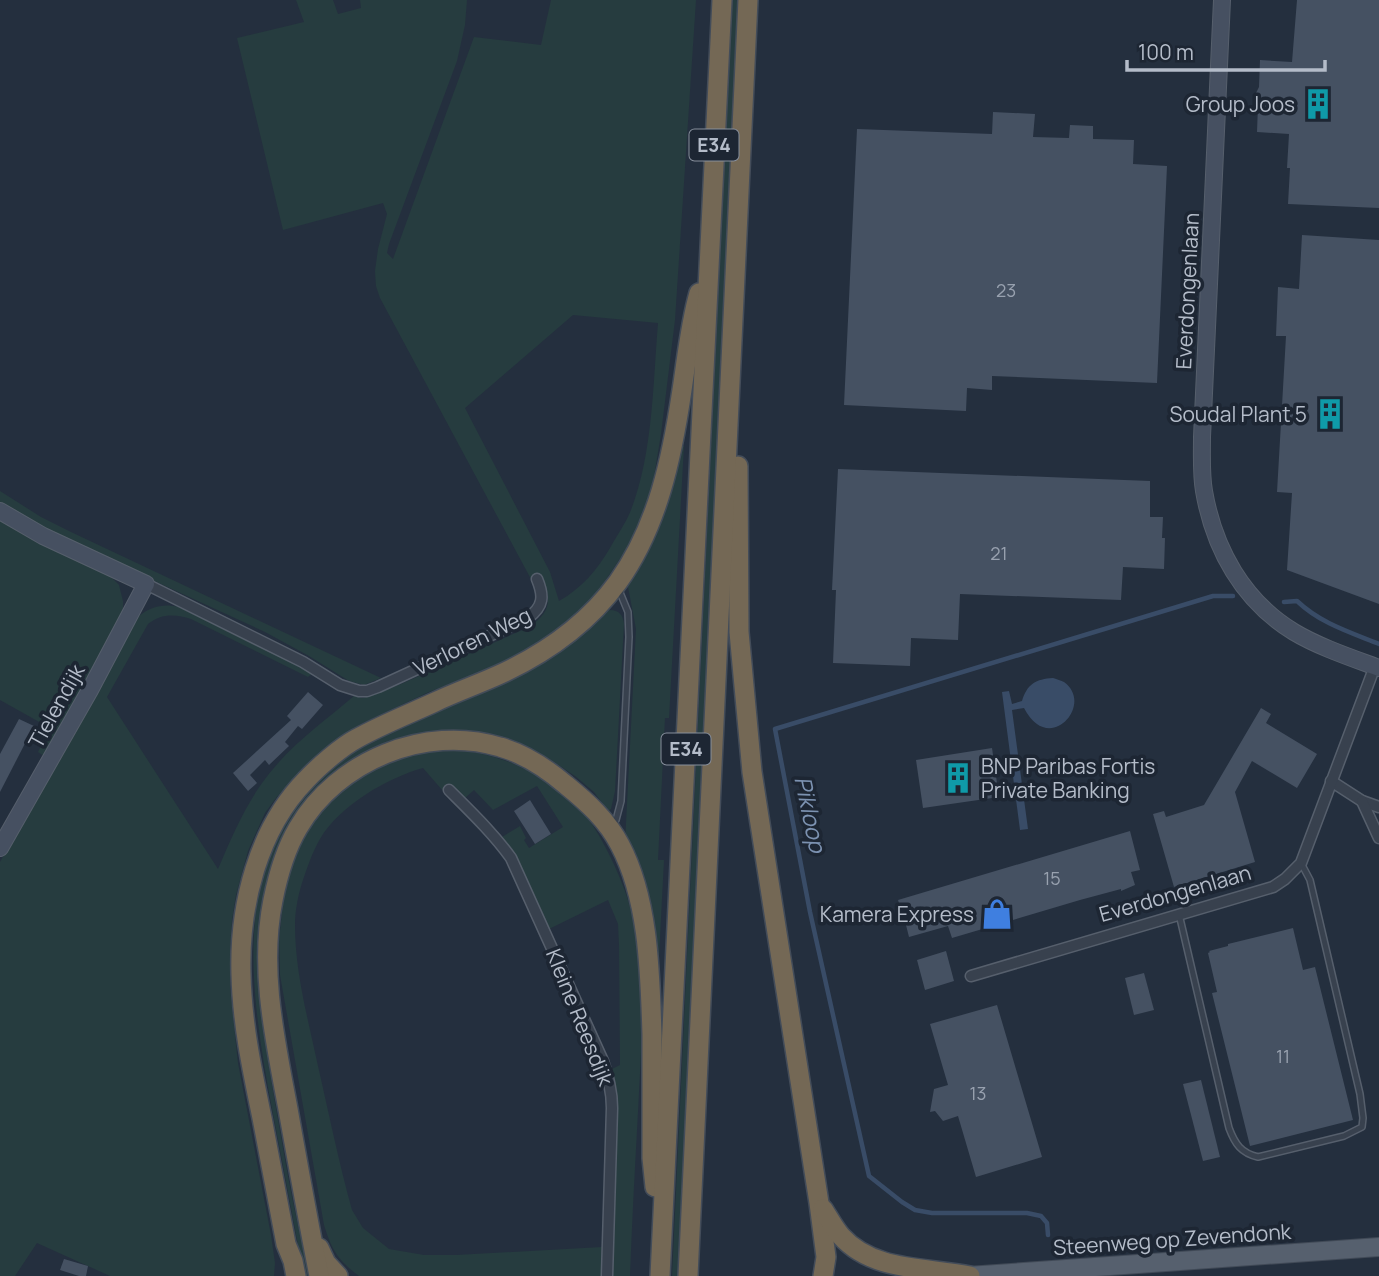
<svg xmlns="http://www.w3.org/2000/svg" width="1379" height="1276" viewBox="0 0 1379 1276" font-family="Manrope,sans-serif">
	<rect width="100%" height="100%" fill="#242f3e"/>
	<g fill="#263c3f" fill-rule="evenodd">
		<path d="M296,0H333L338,14L361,8L360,0H467L465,25L457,61L389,244L387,253L393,259L474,37L541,45L551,0H696L675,320L661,434L654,477L643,517L624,553L594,597L563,626L533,646L501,664L429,692L361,724L338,739L304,767L276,798L265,813L248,851L236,895L232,920L230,950V987L238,1063L271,1235L275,1263L274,1276H110L37,1243L15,1276H0V862L139,616C150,607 164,603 178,607L243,637L312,674L308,677L191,619C176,614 161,613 148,624L107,697L218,869C233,834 248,798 273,769C296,741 327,719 354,696L363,698L401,684L529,627C550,613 553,600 541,577L532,581L380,298L376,286L375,271L378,249L387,214L383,203L283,230L237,38L304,22ZM573,315L658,323C653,383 653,453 631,510C626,523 617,535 610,548C597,570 582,588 559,601L550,572L465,408Z"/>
		<polygon points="732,0 738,0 678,1276 672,1276"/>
		<polygon points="678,446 684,446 669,718 665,718 658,860 664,860 659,957 653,956 625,843 636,629 628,587 629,581"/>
		<polygon points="0,491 41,517 71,532 381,678 364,685 349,681 309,656 265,632 72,543 24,518 0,502"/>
		<polygon points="0,519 102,571 111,577 119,585 123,601 123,609 117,626 44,756 38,752 50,728 0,700"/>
		<path d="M610,610C619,610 623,615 624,624L615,791L611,809L608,811L594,792L575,776L548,758L516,742L485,733L459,730H449L415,736L357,759L268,879C250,953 263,1033 276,1108C283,1146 289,1186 298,1224C302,1242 308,1258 312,1276H304C293,1220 283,1165 272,1109C246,970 225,823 371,742C424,713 482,696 534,666C543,661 553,656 562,650C577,639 591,624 605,611Z"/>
		<path d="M447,749C497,752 543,771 579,808C597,826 616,866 625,891C635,918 639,951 641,979C644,1024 640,1068 638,1112C635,1167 632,1221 630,1276H612L615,1093L612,1069L620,1065L619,945L618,924L608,900L549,929L523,871L502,837L520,826L526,838L524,840L529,848L563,827L537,786L493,810L474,790L456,806L423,768C387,778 339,806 320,839C312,853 307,868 302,883C298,896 295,911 295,925C295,972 308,1019 318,1066C329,1114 339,1163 352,1210L363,1228L389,1249L424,1255H456L602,1247L601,1276H359C338,1260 332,1251 324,1225L280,975L279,940L284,893L289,875L302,841L314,816L361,774L399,756Z"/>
	</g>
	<path fill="#394c67" d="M1053,678C1056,679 1060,680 1064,682C1095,704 1049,757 1024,708L1012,710L1028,829L1020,830L1002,692L1009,691L1012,704L1022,701C1027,684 1036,679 1053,678Z"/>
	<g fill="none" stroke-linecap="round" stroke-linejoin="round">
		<g stroke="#394c67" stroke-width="4.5">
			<path d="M1284,602L1297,601C1320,623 1349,632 1379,644"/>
			<polyline points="1048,1235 1047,1223 1041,1216 1027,1213 932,1213 915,1210 902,1202 869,1176 810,912 775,729 1213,596 1233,596"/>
		</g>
	</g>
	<g fill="#455162">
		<polygon points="1297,0 1379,0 1379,208 1288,204 1290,168 1287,168 1289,134 1257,132 1258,105 1255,95 1259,87 1260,60 1292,62"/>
		<polygon points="993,112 1035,114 1033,137 1069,138 1070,125 1093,126 1093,139 1134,140 1133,164 1167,166 1157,383 992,376 992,390 967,388 966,411 844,405 857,129 992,134"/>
		<polygon points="1302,235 1379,240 1379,604 1287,570 1292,493 1277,492 1286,336 1276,336 1278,287 1299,289"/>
		<polygon points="838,469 1150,481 1150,517 1163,517 1162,538 1165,538 1164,569 1123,567 1121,600 960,594 958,640 911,638 910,666 833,663 836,590 832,590"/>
		<polygon points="308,692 323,705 302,729 298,726 285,742 289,746 269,765 265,760 250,775 257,783 248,791 233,773 291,720 287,716"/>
		<polygon points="1261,708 1271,714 1266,723 1317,754 1297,788 1252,761 1235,792 1255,862 1174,887 1153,814 1164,811 1166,817 1204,805"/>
		<polygon points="19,719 34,726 0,792 0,754"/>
		<polygon points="992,748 999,797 923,808 916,760"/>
		<polygon points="530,800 551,834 535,844 514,811"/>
		<polygon points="1130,831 1140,870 1131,872 1135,885 1121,891 1121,889 1080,900 952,938 948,926 909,937 906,925 898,920 901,910 898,900"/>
		<polygon points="1293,928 1303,970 1315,967 1353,1120 1250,1146 1212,993 1217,992 1208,953 1210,952 1209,951 1228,946 1228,944"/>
		<polygon points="946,951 954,981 925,990 917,960"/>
		<polygon points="1144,973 1154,1010 1134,1015 1125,978"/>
		<polygon points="997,1005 1042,1157 976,1177 958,1116 943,1121 935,1111 930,1112 934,1089 948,1085 930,1024"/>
		<polygon points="1201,1080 1220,1157 1203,1161 1183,1084"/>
		<polygon points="64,1259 88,1266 86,1276 79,1276 60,1270"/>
	</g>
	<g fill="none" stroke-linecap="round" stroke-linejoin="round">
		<defs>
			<g id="lane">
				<polyline points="613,825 616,820 621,801 629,637 628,612 619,590"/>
				<path d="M1179,914L1229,1128C1235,1144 1241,1153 1258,1157L1344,1136L1362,1127L1363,1118L1360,1094L1310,880L1301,863"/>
			</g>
			<g id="street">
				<path d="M146,584L303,662L340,685L359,691H367L378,687L528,618C544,606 544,596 537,579"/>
				<polyline points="1331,781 1362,801 1379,807"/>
				<path d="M449,790C471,812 493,833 511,858L603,1061C608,1077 612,1091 612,1108L607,1276"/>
				<polyline points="1362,801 1379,838"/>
				<polyline points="971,976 1273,887 1285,879 1301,863 1375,666"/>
			</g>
			<g id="secondary">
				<path d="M1222,0L1202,437C1202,455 1201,474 1204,491C1214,549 1243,601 1294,632C1319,647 1352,658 1379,668"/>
				<polyline points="0,511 43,536 146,584 90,690 0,848"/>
			</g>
			<polyline id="primary" points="968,1276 1379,1247"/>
			<g id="highway">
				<polyline points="738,466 739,632 752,772 819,1203 826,1257 823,1276"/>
				<path d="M823,1209C829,1218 834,1228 841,1236C873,1272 927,1267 970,1276"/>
				<polyline points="319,1248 326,1263 338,1276"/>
				<path d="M296,1276L293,1261L286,1244C278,1202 270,1160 262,1118C252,1070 242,1023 241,974C239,905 258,829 306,780C318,767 341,747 356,739C381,725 409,714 435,702C458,691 482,683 505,672C549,651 589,622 618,582C658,526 672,457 682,390C687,357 690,325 699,293"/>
				<path d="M319,1276C308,1220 298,1165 288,1109C275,1040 259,969 273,900C278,875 285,850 298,828C337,761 425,724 500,747C525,754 546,768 566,785C587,802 607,820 620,845C649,900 650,974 652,1035C652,1076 652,1117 652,1158L655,1187"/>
				<polyline points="660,1276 722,0"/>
				<polyline points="688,1276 748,0"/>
			</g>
		</defs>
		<use href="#lane" stroke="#565f6c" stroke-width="8"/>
		<use href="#street" stroke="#565f6c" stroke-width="13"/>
		<use href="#secondary" stroke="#565f6c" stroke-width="18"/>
		<use href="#primary" stroke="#414a57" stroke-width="20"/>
		<use href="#highway" stroke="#434c59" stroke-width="22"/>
		<use href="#lane" stroke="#38414e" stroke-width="5"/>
		<use href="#street" stroke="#38414e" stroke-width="10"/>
		<use href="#secondary" stroke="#465061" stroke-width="16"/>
		<use href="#primary" stroke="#56606e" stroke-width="18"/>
		<use href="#highway" stroke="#746855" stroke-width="19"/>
	</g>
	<defs>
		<symbol id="building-bare" viewBox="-9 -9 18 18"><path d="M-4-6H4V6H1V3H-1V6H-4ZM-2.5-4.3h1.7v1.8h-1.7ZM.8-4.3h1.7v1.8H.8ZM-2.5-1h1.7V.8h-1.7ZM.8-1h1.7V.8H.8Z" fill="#0f9aa8" stroke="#1d2633" stroke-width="2.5" paint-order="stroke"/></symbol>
		<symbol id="shop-bare" viewBox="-9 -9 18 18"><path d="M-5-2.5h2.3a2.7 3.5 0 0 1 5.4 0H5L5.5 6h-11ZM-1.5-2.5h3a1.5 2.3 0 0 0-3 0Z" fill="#3f7fe0" stroke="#1d2633" stroke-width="2.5" paint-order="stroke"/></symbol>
	</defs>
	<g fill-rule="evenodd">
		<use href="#building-bare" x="1296" y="82" width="44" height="44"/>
		<use href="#building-bare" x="1308" y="392" width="44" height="44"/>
		<use href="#building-bare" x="936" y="756" width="44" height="44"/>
		<use href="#shop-bare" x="975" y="892" width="44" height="44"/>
	</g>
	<g text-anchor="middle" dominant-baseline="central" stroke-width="7" stroke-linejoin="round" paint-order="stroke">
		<g font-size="18" fill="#98a1af">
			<text x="1006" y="290">23</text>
			<text x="999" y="553">21</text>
			<text x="1052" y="878">15</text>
			<text x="1283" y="1056">11</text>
			<text x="978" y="1093">13</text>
		</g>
		<g fill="#1d2633" stroke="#878f9c" stroke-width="2">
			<rect x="689.5" y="129.5" width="49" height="31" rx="5"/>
			<rect x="661.5" y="733.5" width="49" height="31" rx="5"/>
		</g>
		<g font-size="19" font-weight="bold" fill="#b4bcc9">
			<text x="714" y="145">E34</text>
			<text x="686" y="749">E34</text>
		</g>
		<g font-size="21" fill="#b4bcc9" stroke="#1d2633" text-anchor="end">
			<text x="1295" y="104">Group Joos</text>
			<text x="1307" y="414">Soudal Plant 5</text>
			<text x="981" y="766" text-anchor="start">BNP Paribas Fortis<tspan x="981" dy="24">Private Banking</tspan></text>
			<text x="974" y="914">Kamera Express</text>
		</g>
		<g font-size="21" fill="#b4bcc9" stroke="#1d2633">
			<text transform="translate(1187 291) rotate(-87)">Everdongenlaan</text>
			<text transform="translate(472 641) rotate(-26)">Verloren Weg</text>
			<text transform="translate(56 706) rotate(-61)">Tielendijk</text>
			<text transform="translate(1175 893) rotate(-16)">Everdongenlaan</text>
			<text transform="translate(580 1017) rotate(68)">Kleine Reesdijk</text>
			<text transform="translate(1172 1239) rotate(-4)">Steenweg op Zevendonk</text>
		</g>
		<g font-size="23" font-style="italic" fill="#7c92b1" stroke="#1d2633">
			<text transform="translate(811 814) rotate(78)">Pikloop</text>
		</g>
	</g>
	<path d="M1127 60v10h198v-10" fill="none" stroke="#b4bcc9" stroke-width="3.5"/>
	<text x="1138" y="60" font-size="21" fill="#b4bcc9" stroke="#1d2633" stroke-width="5" paint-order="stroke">100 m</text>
</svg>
